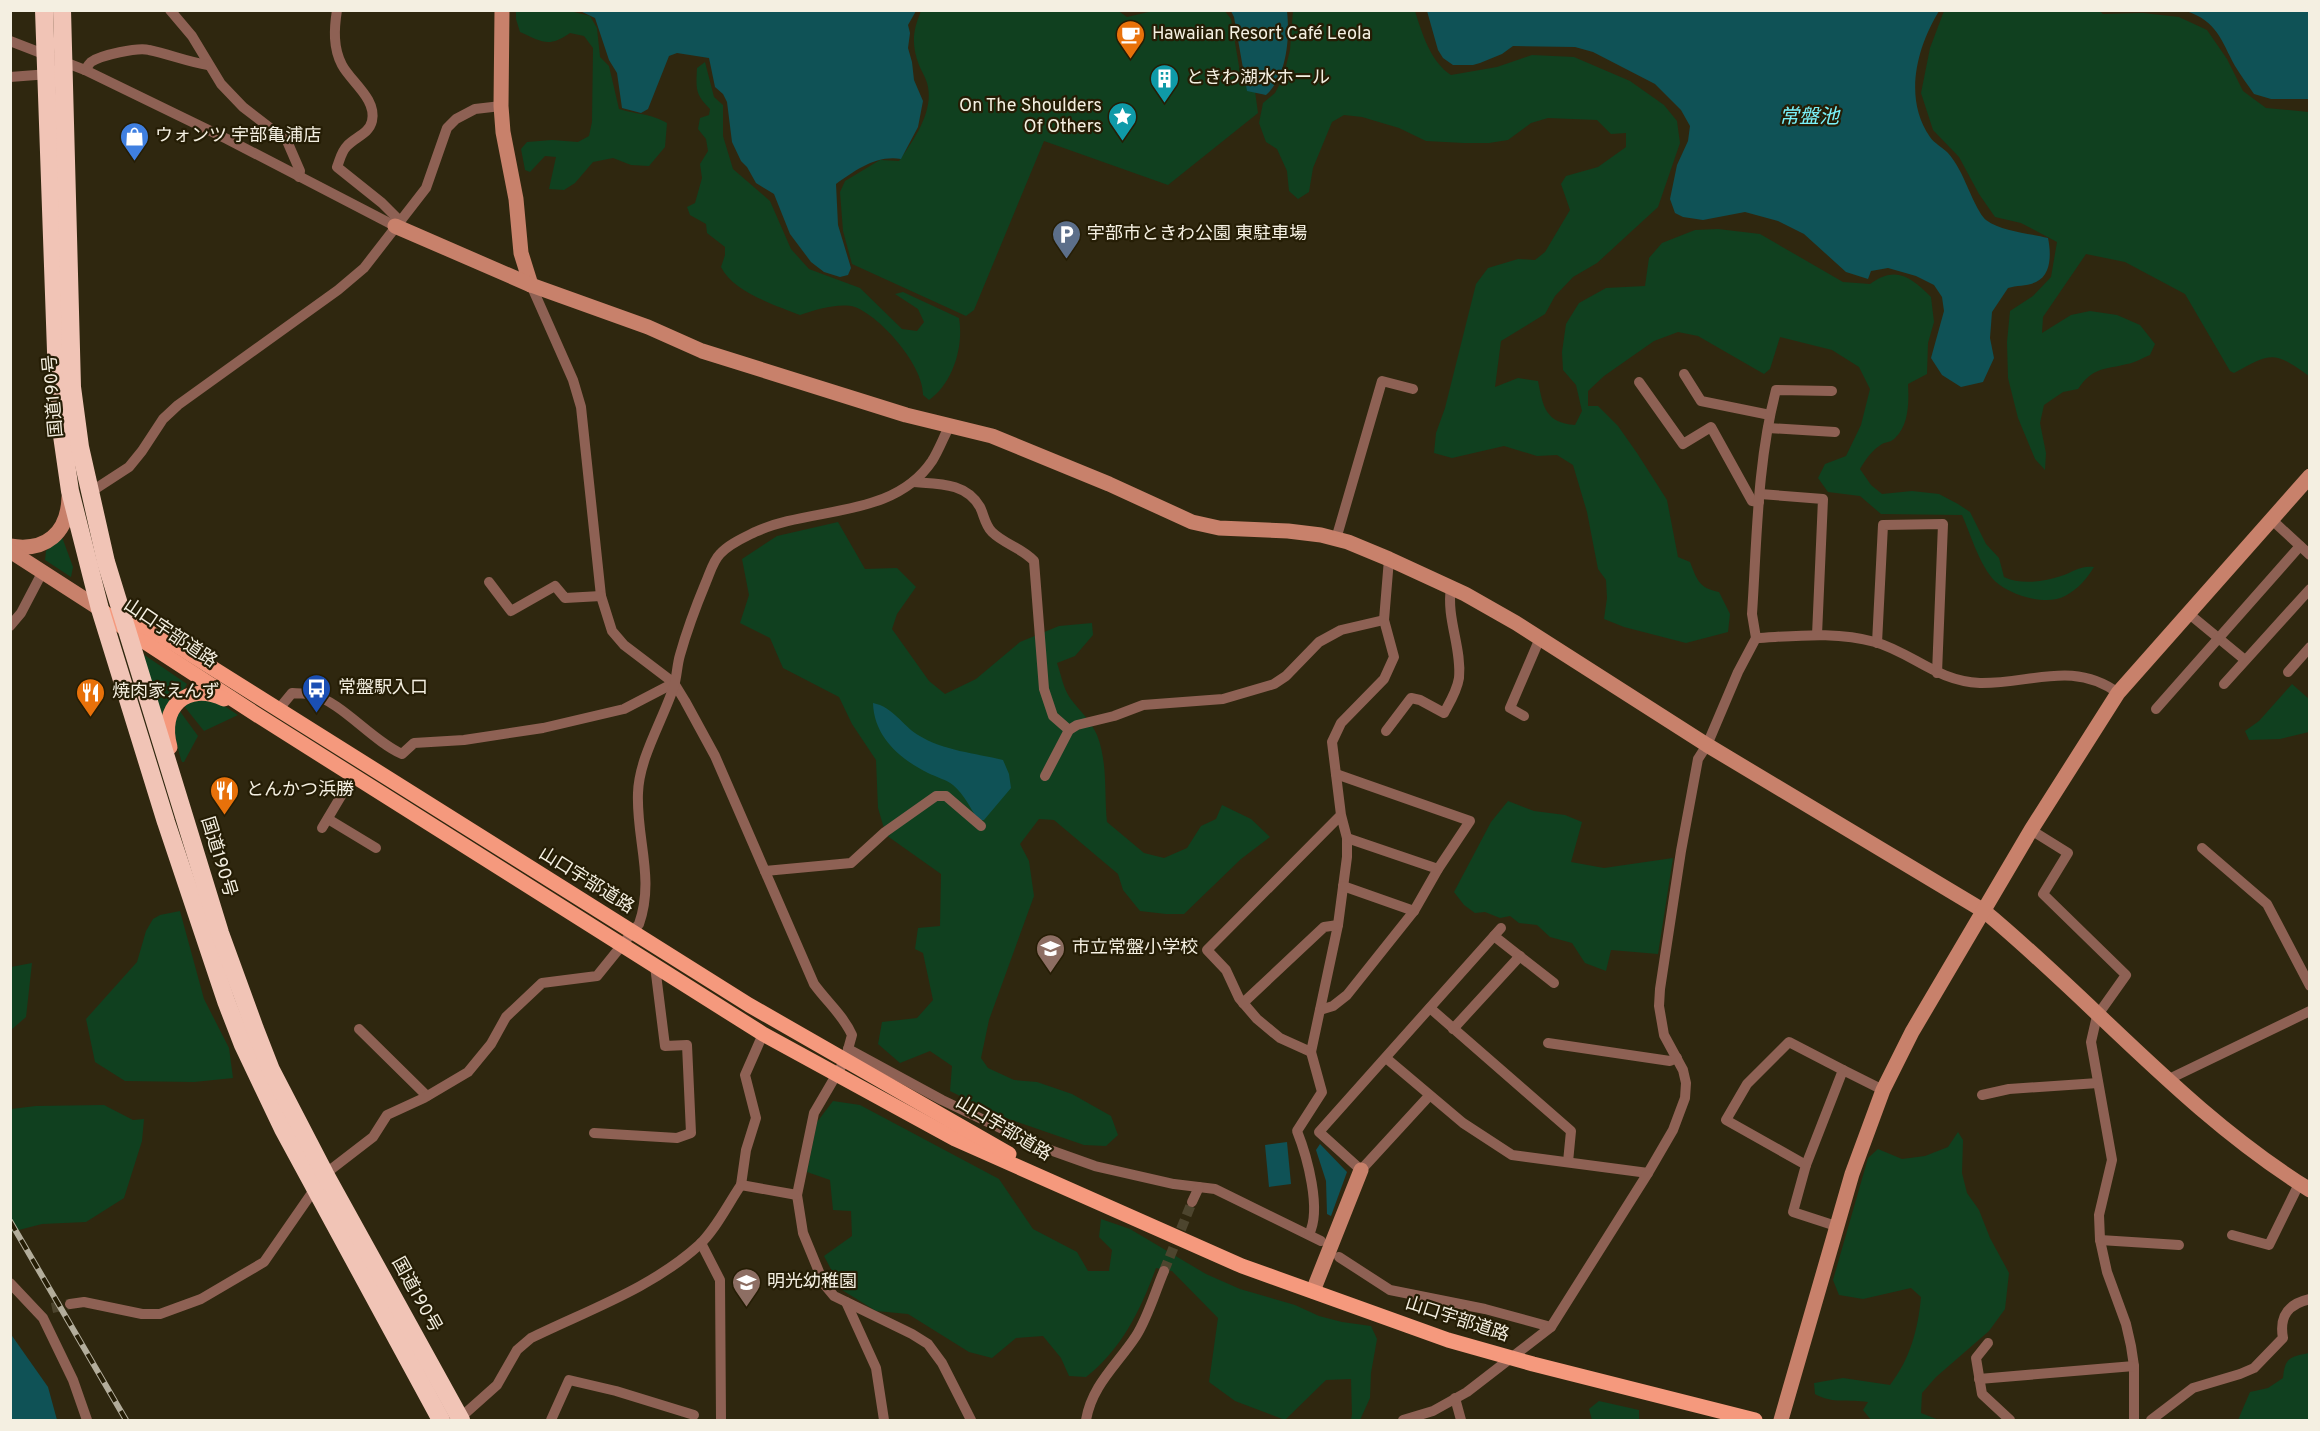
<svg xmlns="http://www.w3.org/2000/svg" width="2320" height="1431" viewBox="0 0 2320 1431" font-family="Overpass,'Noto Sans JP',sans-serif">
	<rect width="100%" height="100%" fill="#2f270f"/>
	<g fill="#10401f">
		<path d="M1117,10L1127,17L1153,11L1224,10L1231,19L1241,78L1255,91L1258,113L1168,185L1044,141L974,310L966,316L852,264L843,231L840,192L845,181L880,160L899,161C913,141 933,113 928,87C927,80 922,72 919,65C911,44 913,30 921,11Z"/>
		<path d="M2098,10L2103,14L2143,13L2179,17L2207,30L2227,59L2243,91L2266,108L2309,112V376C2274,351 2272,352 2234,373L2230,371L2185,294L2125,262L2086,254L2043,317L2042,333L2071,315L2090,311L2117,315L2140,325L2155,344L2150,355C2142,358 2135,363 2127,364C2103,370 2093,367 2078,389L2063,392L2044,405L2040,423L2046,453L2045,470L2035,459L2018,418L2008,378L2007,342L2010,311L2033,296L2051,277L2057,242L2021,223L1995,217L1979,194L1959,157L1933,130L1921,93L1930,48L1944,11Z"/>
		<path d="M516,11H570L590,16L597,28L600,57L609,66L619,109C639,115 649,113 667,123L665,147L649,166L631,165L613,158L593,162L575,183L564,190L549,189L556,157L545,156L530,172L525,170L521,149L527,142L552,140L578,142L589,136L592,122L593,48L584,36L570,33C548,48 543,42 520,32L516,19Z"/>
		<path d="M1293,11H1415C1422,33 1430,61 1451,75L1497,67L1532,55L1574,57L1630,81L1664,105L1677,121L1680,143L1658,207L1597,263L1573,277L1555,296L1545,314L1501,341L1495,387L1518,378L1538,381C1543,406 1545,423 1575,425L1582,411L1576,385L1563,370L1562,352L1566,324L1579,303L1606,288L1645,286L1649,258L1662,243L1695,230L1718,229L1760,234L1843,282L1870,284C1896,265 1911,277 1931,297L1934,322L1928,343L1927,374L1908,384C1909,402 1909,425 1895,438C1892,442 1886,442 1882,444C1872,450 1866,459 1860,469L1871,485L1882,494L1912,491L1939,494L1958,504L1970,512L1986,544L1999,558L2004,577C2020,585 2044,582 2061,576C2073,572 2081,565 2094,567C2086,580 2078,589 2065,596C2046,607 2005,594 1992,578C1978,561 1971,535 1962,515L1881,514L1860,496L1828,492L1818,478L1825,464L1846,456L1861,425L1870,389L1859,367L1832,350L1780,337L1770,369L1764,374L1698,336L1678,332L1654,341L1604,376L1588,391V406H1598L1618,426L1637,453L1667,500L1678,557L1690,562C1697,580 1699,588 1719,592L1730,614L1728,632L1686,643L1624,627L1604,619L1607,598L1606,580L1598,569L1587,512L1573,465L1557,455L1537,456L1504,446L1452,458L1434,453L1436,433L1445,408L1476,284L1488,268L1518,259L1535,260L1545,252L1570,210L1561,184L1566,176L1598,167L1626,147V133L1611,134L1597,120L1548,118L1531,123L1508,140L1489,143H1464L1426,141L1399,128L1362,117L1344,115L1332,122L1313,168L1309,192L1298,199L1289,191L1287,171L1277,149L1266,142L1259,123L1263,103L1275,93L1283,78L1290,50Z"/>
		<path d="M705,62L714,97L723,105V136L733,169L770,201L791,249L809,269L860,288L902,329L917,331L924,322L918,309L895,294L903,292L959,318C964,346 953,383 929,400L923,395C924,366 881,317 855,307C840,302 814,310 800,315C775,305 733,292 721,267L725,255V247L707,233L706,224L690,215L687,207L695,203L702,178L700,164L708,151L706,139L698,129L700,118L709,115L710,109C695,94 696,89 697,68Z"/>
		<path d="M838,522L865,569L897,568L916,587L897,614L892,629L929,681L945,694L976,679L1020,642L1059,626L1092,623L1093,635L1075,656L1057,663C1061,674 1063,688 1070,698C1079,710 1091,721 1097,735C1108,763 1104,794 1107,822L1144,853L1164,858L1187,848L1201,826L1216,819L1222,805L1251,819L1270,837L1241,859L1184,914H1166L1140,911L1123,890L1118,874L1054,820L1039,819L1020,844L1029,861L1034,896L989,1020L981,1058L988,1068L1014,1080L1037,1082L1072,1094L1111,1116L1118,1135L1106,1146L1084,1145L1000,1116L950,1091L952,1066L930,1051L900,1063L878,1044L882,1022L917,1018L933,1000L923,953L915,949L918,928L940,926L941,874L886,835L878,808L876,760L852,724L839,697L783,668L770,638L740,623L749,595L742,559L777,536Z"/>
		<polygon points="62,537 73,567 71,577 45,560 46,551"/>
		<polygon points="143,654 187,684 184,689 172,699 163,716 160,716"/>
		<polygon points="2292,684 2309,699 2309,732 2280,739 2249,740 2245,731 2259,721"/>
		<path d="M199,698L220,703L238,715L204,731L184,706L179,710L198,736L184,762H182C175,737 163,706 199,698Z"/>
		<polygon points="1508,801 1534,811 1565,815 1582,822 1571,862 1604,868 1673,858 1658,954 1611,950 1606,971 1585,963 1572,943 1550,937 1537,925 1519,923 1510,916 1500,918 1485,912 1475,913 1464,905 1454,892 1491,822"/>
		<polygon points="180,911 204,999 229,1048 233,1078 194,1082 125,1081 95,1062 86,1019 137,962 146,931 153,919 160,915"/>
		<polygon points="32,963 26,1017 11,1030 11,967"/>
		<path d="M833,1101L860,1105L999,1179L1033,1229L1077,1252L1088,1271H1109L1112,1250L1099,1237L1101,1219L1130,1229L1206,1274L1240,1289L1295,1305L1319,1316L1342,1322L1371,1326L1377,1339L1371,1373L1370,1398L1360,1420H1351L1352,1414L1351,1379L1326,1380L1285,1420L1235,1401L1209,1382L1218,1318L1172,1271L1156,1268C1141,1309 1122,1349 1086,1377L1069,1376L1061,1358L1043,1336L1016,1338L992,1358L969,1352L908,1314L876,1311L842,1290L824,1256L852,1236L851,1211L833,1210L830,1180L807,1172L817,1122Z"/>
		<polygon points="104,1105 133,1120 144,1119 142,1141 124,1198 86,1222 42,1224 11,1232 11,1109 36,1106"/>
		<path d="M1958,1132L1963,1140L1962,1173L1967,1193L1979,1210L1990,1238L2009,1273L2005,1309L1989,1331L1936,1377L1922,1393L1921,1413L1939,1420H1871L1863,1410L1868,1402C1849,1399 1832,1404 1815,1394L1814,1383L1843,1378L1890,1385C1910,1359 1918,1330 1921,1297L1911,1288L1863,1299L1839,1295L1833,1280L1868,1158L1878,1149L1902,1159L1925,1156L1948,1147Z"/>
		<path d="M2309,1353V1420H2238L2250,1392L2268,1388L2283,1378C2285,1357 2290,1357 2309,1353Z"/>
		<polygon points="1599,1401 1639,1410 1639,1420 1592,1420 1589,1409"/>
	</g>
	<g fill="#0f5256">
		<path d="M580,11H916L908,25L910,33L908,48L912,62L914,80L923,101L918,127L901,159C876,155 856,170 836,184L838,225L851,268L848,275L840,277L824,272L811,262L790,234L774,194L756,183L747,167L741,161L732,142L727,102L723,94L715,87L709,58L677,53L669,56L648,109L641,113L622,108L617,73L609,60L595,18Z"/>
		<path d="M1231,11H1287C1290,38 1287,76 1266,95L1247,91L1234,17Z"/>
		<path d="M1427,11H1939C1917,47 1903,98 1930,137C1934,143 1942,147 1947,152C1952,157 1957,165 1960,171C1966,182 1978,214 1986,220C2002,232 2029,233 2048,238C2051,252 2052,275 2036,282C2028,286 2017,285 2008,288L1992,312L1990,338L1994,358L1983,382L1961,387L1942,375L1931,358L1944,311L1942,297L1934,285L1916,276L1888,268L1871,271L1868,279L1846,272L1804,234L1778,221L1745,212L1703,220L1683,217L1675,213L1670,199L1677,165L1688,141L1690,126L1681,110L1655,84L1593,52L1575,47L1513,46L1502,54L1480,63L1473,65H1453L1443,58L1438,50Z"/>
		<path d="M2186,11H2309V99H2271L2254,94C2248,85 2241,76 2235,66C2221,40 2217,21 2186,11Z"/>
		<path d="M873,703C893,707 902,725 918,735C944,751 975,753 1003,760L1009,774L1011,788L984,820H978C971,809 964,794 953,785C947,780 936,777 928,773C900,759 874,737 873,703Z"/>
		<polygon points="1287,1142 1291,1184 1269,1187 1265,1145"/>
		<polygon points="1320,1144 1347,1172 1331,1216 1327,1214 1326,1181 1316,1150"/>
		<polygon points="10,1333 48,1387 57,1420 11,1420"/>
	</g>
	<g fill="none" stroke-linecap="round" stroke-linejoin="round">
		<g stroke="#4d452e" stroke-width="10" stroke-dasharray="10 5" stroke-linecap="butt">
			<polyline points="1164,1271 1192,1202"/>
			<polyline points="52,1308 70,1304"/>
		</g>
		<g stroke="#8e6154" stroke-width="10">
			<polyline points="170,10 192,36 221,84 243,107 287,141 300,171 299,177"/>
			<path d="M337,10C334,29 333,48 342,65C351,82 377,99 372,121C369,134 355,137 347,146C341,152 340,160 337,167L382,203L399,220"/>
			<polyline points="10,41 85,70 227,139 395,226"/>
			<path d="M85,70C87,67 89,64 91,62C101,55 138,47 149,50C169,54 188,62 208,65"/>
			<polyline points="10,77 49,74"/>
			<path d="M531,285L573,380L581,407L601,596L612,631L624,645L674,683L685,701L715,756L814,984C827,1002 843,1015 852,1035L845,1060L814,1113L797,1195L803,1233L824,1284L834,1296L912,1334L928,1344L942,1363L971,1420"/>
			<polyline points="1684,374 1701,401 1770,415"/>
			<polyline points="1639,382 1683,444 1711,427 1752,501 1759,502"/>
			<polyline points="1768,428 1835,432"/>
			<path d="M913,482C938,484 966,482 980,507C984,515 985,525 992,532C1004,544 1022,548 1034,561L1044,689L1053,716L1069,730"/>
			<polyline points="89,493 129,467 142,451 163,419 178,405 338,290 364,268 426,188 447,128 456,119 475,109 501,106"/>
			<polyline points="1760,494 1823,499 1817,635"/>
			<polyline points="2271,519 2310,555"/>
			<polyline points="1336,539 1382,381 1413,389"/>
			<polyline points="489,582 511,611 555,586 565,598 601,596"/>
			<polyline points="2188,613 2245,660"/>
			<polyline points="10,626 21,613 43,571"/>
			<path d="M1756,638C1796,636 1836,631 1875,642C1913,653 1936,681 1980,683C2030,684 2073,660 2118,693"/>
			<polyline points="1877,643 1883,525 1943,524 1937,673"/>
			<polyline points="2288,672 2310,647"/>
			<polyline points="2224,684 2310,589"/>
			<polyline points="2156,709 2300,546"/>
			<path d="M278,710L292,693C298,694 305,693 311,694C342,702 371,740 402,754L414,743L464,740L543,728L624,709L674,683"/>
			<polyline points="1524,716 1510,708 1540,638"/>
			<path d="M1386,731L1411,698L1420,700L1444,713C1450,702 1457,691 1459,678C1462,648 1446,618 1451,588"/>
			<polyline points="1045,776 1069,730 1077,725 1114,716 1143,705 1223,699 1274,684 1286,676 1319,642 1341,630 1384,620"/>
			<polyline points="1341,815 1207,950 1226,970 1239,998 1257,1019 1280,1038 1311,1052 1338,925 1347,857 1347,838 1341,815 1332,742 1341,723 1384,679 1394,657 1384,620 1389,559"/>
			<polyline points="328,819 376,848"/>
			<polyline points="322,828 353,776"/>
			<polyline points="2031,830 2068,853 2043,894 2126,975 2097,1016 2091,1042 2112,1160 2099,1215 2100,1240 2107,1272 2126,1324 2131,1346 2134,1366 2134,1420"/>
			<polyline points="1347,838 1438,869"/>
			<polyline points="2202,848 2267,904 2310,986"/>
			<polyline points="765,871 851,863 885,832 936,796 946,796 981,826"/>
			<polyline points="1343,886 1414,911"/>
			<polyline points="1494,936 1554,983"/>
			<polyline points="1243,1003 1324,927 1338,925"/>
			<polyline points="1430,1008 1571,1131 1568,1162"/>
			<polyline points="1320,1010 1333,1006 1347,995 1414,911 1438,869 1470,821 1336,774"/>
			<polyline points="359,1029 427,1096"/>
			<polyline points="1453,1029 1520,956"/>
			<polyline points="1548,1043 1670,1061 1677,1058"/>
			<polyline points="848,1049 942,1100 1036,1145 1095,1166 1174,1184 1215,1189 1321,1241"/>
			<polyline points="1386,1058 1463,1123 1512,1155 1648,1173"/>
			<polyline points="2167,1080 2310,1011"/>
			<polyline points="1982,1095 2009,1089 2098,1083"/>
			<polyline points="1429,1096 1361,1170 1319,1132 1501,928"/>
			<polyline points="594,1133 677,1138 691,1133 687,1045 665,1046 655,966"/>
			<polyline points="1806,1165 1726,1120 1747,1084 1789,1042 1843,1070"/>
			<polyline points="741,1185 746,1150 756,1118 745,1075 763,1034"/>
			<polyline points="1192,1202 1199,1187"/>
			<polyline points="1836,1226 1793,1212 1806,1165 1843,1070 1883,1090"/>
			<path d="M1309,1234C1322,1210 1307,1156 1297,1131L1322,1092L1311,1052"/>
			<polyline points="2232,1235 2269,1245 2299,1184"/>
			<polyline points="2100,1240 2179,1245"/>
			<polyline points="701,1243 720,1280 721,1420"/>
			<polyline points="1339,1257 1390,1290 1485,1309 1551,1327"/>
			<polyline points="10,1283 43,1318 73,1380 87,1420"/>
			<polyline points="846,1302 876,1368 884,1420"/>
			<path d="M70,1304L84,1302L142,1314H160L201,1299L264,1262L325,1174L373,1137L387,1115L424,1098L468,1072L491,1044L506,1017L542,983L597,976L639,924C655,878 636,839 638,793C639,758 663,720 674,686C677,676 677,665 680,655C687,630 696,606 706,582C710,573 713,561 720,554C729,544 743,538 755,532C812,506 893,519 932,461C939,450 944,436 950,425"/>
			<polyline points="1988,1343 1976,1358 1982,1394 2010,1420"/>
			<polyline points="1979,1379 2134,1366"/>
			<polyline points="1455,1398 1461,1420"/>
			<path d="M460,1418L497,1385L517,1350L531,1338C588,1310 652,1288 699,1245C716,1229 728,1204 741,1185L797,1195"/>
			<polyline points="551,1420 569,1380 616,1391 694,1415"/>
			<path d="M1086,1420C1092,1385 1117,1365 1136,1336C1148,1317 1155,1292 1164,1271"/>
			<path d="M1403,1420L1433,1411L1467,1392L1551,1327L1648,1173L1673,1130L1685,1098L1686,1083L1683,1070L1664,1035L1659,1006L1660,989L1681,851L1698,759L1707,745L1738,672L1756,638L1752,614C1757,539 1757,463 1776,390L1832,391"/>
			<path d="M2151,1420L2193,1388L2240,1374L2254,1368L2283,1338C2279,1316 2288,1304 2310,1299"/>
		</g>
		<g stroke="#c8816b" stroke-width="15">
			<polyline points="502,10 501,106 503,132 516,199 521,253 531,285"/>
			<path d="M395,226L531,285L648,327L702,351L906,415L992,436L1109,484L1192,522L1219,528L1288,531L1321,535L1348,542L1389,559L1465,594L1516,623L1707,745L1984,911C2094,1002 2187,1114 2310,1190"/>
			<path d="M10,546C46,552 68,533 69,497"/>
			<polyline points="10,551 100,609"/>
			<polyline points="1313,1291 1361,1170"/>
			<polyline points="1781,1420 1852,1174 1883,1090 1912,1032 2031,830 2118,693 2310,476"/>
		</g>
		<g stroke="#f5997d" stroke-width="15">
			<polyline points="100,609 125,629 254,713 763,1034 955,1139 1242,1266 1448,1340 1533,1364 1755,1420"/>
			<polyline points="117,614 152,630 749,1005 1009,1154"/>
			<path d="M170,747C159,708 186,681 224,699"/>
		</g>
		<g stroke="#f1c4b6" stroke-width="18">
			<polyline points="44,10 58,408 70,491 100,609 166,822 226,1001 243,1045 283,1129 441,1420"/>
			<polyline points="62,10 72,387 80,447 106,562 220,933 255,1029 271,1070 325,1174 461,1420"/>
		</g>
		<defs>
			<polyline id="rail" points="10,1221 126,1420"/>
		</defs>
		<use href="#rail" stroke="#b3ad9b" stroke-width="6"/>
		<use href="#rail" stroke="#251d05" stroke-width="4" stroke-dasharray="11" stroke-linecap="butt"/>
	</g>
	<defs>
		<symbol id="cafe-pin" viewBox="-11 -11 22 30"><path d="M0 17L-7.5 6A9.5 9.5 0 1 1 7.5 6Z" fill="#e8710a" stroke="#251d05"/><path d="M-5.5-4.5H6V0H3Q3 3.5 0 3.5H-2.5Q-5.5 3.5-5.5 0ZM3-3.2v2h1.7v-2ZM-6 4.5H4V6H-6Z" fill="#fff"/></symbol>
		<symbol id="building-pin" viewBox="-11 -11 22 30"><path d="M0 17L-7.5 6A9.5 9.5 0 1 1 7.5 6Z" fill="#0f9aa8" stroke="#251d05"/><path d="M-4-6H4V6H1V3H-1V6H-4ZM-2.5-4.3h1.7v1.8h-1.7ZM.8-4.3h1.7v1.8H.8ZM-2.5-1h1.7V.8h-1.7ZM.8-1h1.7V.8H.8Z" fill="#fff"/></symbol>
		<symbol id="sight-pin" viewBox="-11 -11 22 30"><path d="M0 17L-7.5 6A9.5 9.5 0 1 1 7.5 6Z" fill="#0f9aa8" stroke="#251d05"/><path d="M0-6L1.8-2.2L6-1.7L2.9 1.2L3.7 5.4L0 3.3L-3.7 5.4L-2.9 1.2L-6-1.7L-1.8-2.2Z" fill="#fff"/></symbol>
		<symbol id="shop-pin" viewBox="-11 -11 22 30"><path d="M0 17L-7.5 6A9.5 9.5 0 1 1 7.5 6Z" fill="#3f7fe0" stroke="#251d05"/><path d="M-5-2.5h2.3a2.7 3.5 0 0 1 5.4 0H5L5.5 6h-11ZM-1.5-2.5h3a1.5 2.3 0 0 0-3 0Z" fill="#fff"/></symbol>
		<symbol id="parking-pin" viewBox="-11 -11 22 30"><path d="M0 17L-7.5 6A9.5 9.5 0 1 1 7.5 6Z" fill="#5c6f8a" stroke="#251d05"/><path d="M-3.5-5.5H1a3.5 3.5 0 0 1 0 7H-1V5.5H-3.5ZM-1-3.4V-.6H.8a1.4 1.4 0 0 0 0-2.8Z" fill="#fff"/></symbol>
		<symbol id="bus-pin" viewBox="-11 -11 22 30"><path d="M0 17L-7.5 6A9.5 9.5 0 1 1 7.5 6Z" fill="#1a4fb4" stroke="#251d05"/><path d="M-5-6H5V4H4V6H2V4H-2V6H-4V4H-5ZM-3.5-4V0h7V-4ZM-3.5 1.2v1.5H-2V1.2ZM2 1.2v1.5H3.5V1.2Z" fill="#fff"/></symbol>
		<symbol id="restaurant-pin" viewBox="-11 -11 22 30"><path d="M0 17L-7.5 6A9.5 9.5 0 1 1 7.5 6Z" fill="#e8710a" stroke="#251d05"/><path d="M-5-6h1v4h1v-4h1v4h1v-4h1v5L-1.5 .5V6h-2V.5L-5-1ZM5-6V6H3V1.5H1.5Q1.5-4 5-6Z" fill="#fff"/></symbol>
		<symbol id="school-pin" viewBox="-11 -11 22 30"><path d="M0 17L-7.5 6A9.5 9.5 0 1 1 7.5 6Z" fill="#8d6e63" stroke="#251d05"/><path d="M0-5L7-2L0 1L-7-2ZM-4 1L0 2.5L4 1V4Q0 6-4 4Z" fill="#fff"/></symbol>
	</defs>
	<g fill-rule="evenodd">
		<use href="#cafe-pin" x="1114" y="18" width="33" height="45"/>
		<use href="#building-pin" x="1148" y="62" width="33" height="45"/>
		<use href="#sight-pin" x="1106" y="100" width="33" height="45"/>
		<use href="#shop-pin" x="118" y="120" width="33" height="45"/>
		<use href="#parking-pin" x="1050" y="218" width="33" height="45"/>
		<use href="#bus-pin" x="300" y="672" width="33" height="45"/>
		<use href="#restaurant-pin" x="74" y="676" width="33" height="45"/>
		<use href="#restaurant-pin" x="208" y="774" width="33" height="45"/>
		<use href="#school-pin" x="1034" y="932" width="33" height="45"/>
		<use href="#school-pin" x="730" y="1266" width="33" height="45"/>
	</g>
	<g text-anchor="middle" dominant-baseline="central" stroke-width="4.5" stroke-linejoin="round" paint-order="stroke">
		<g font-size="18" fill="#f4efe1" stroke="#251d05" text-anchor="start">
			<text x="1152" y="34">Hawaiian Resort Café Leola</text>
			<text x="1186" y="78">ときわ湖水ホール</text>
			<text x="1102" y="106" text-anchor="end">On The Shoulders<tspan x="1102" dy="21">Of Others</tspan></text>
			<text x="155" y="136">ウォンツ 宇部亀浦店</text>
			<text x="1087" y="234">宇部市ときわ公園 東駐車場</text>
			<text x="338" y="688">常盤駅入口</text>
			<text x="112" y="692">焼肉家えんず</text>
			<text x="246" y="790">とんかつ浜勝</text>
			<text x="1072" y="948">市立常盤小学校</text>
			<text x="767" y="1282">明光幼稚園</text>
		</g>
		<g font-size="18" fill="#f4efe1" stroke="#251d05">
			<text transform="translate(54 396) rotate(-95)">国道190号</text>
			<text transform="translate(170 634) rotate(34)">山口宇部道路</text>
			<text transform="translate(218 857) rotate(73)">国道190号</text>
			<text transform="translate(586 881) rotate(32)">山口宇部道路</text>
			<text transform="translate(1003 1129) rotate(31)">山口宇部道路</text>
			<text transform="translate(416 1295) rotate(61)">国道190号</text>
			<text transform="translate(1457 1320) rotate(18)">山口宇部道路</text>
		</g>
		<g font-size="20" font-style="italic" fill="#7af2fa" stroke="#251d05">
			<text x="1809" y="118">常盤池</text>
		</g>
	</g>
	<rect width="2320" height="1431" fill="none" stroke="#f4efe1" stroke-width="24"/>
</svg>
